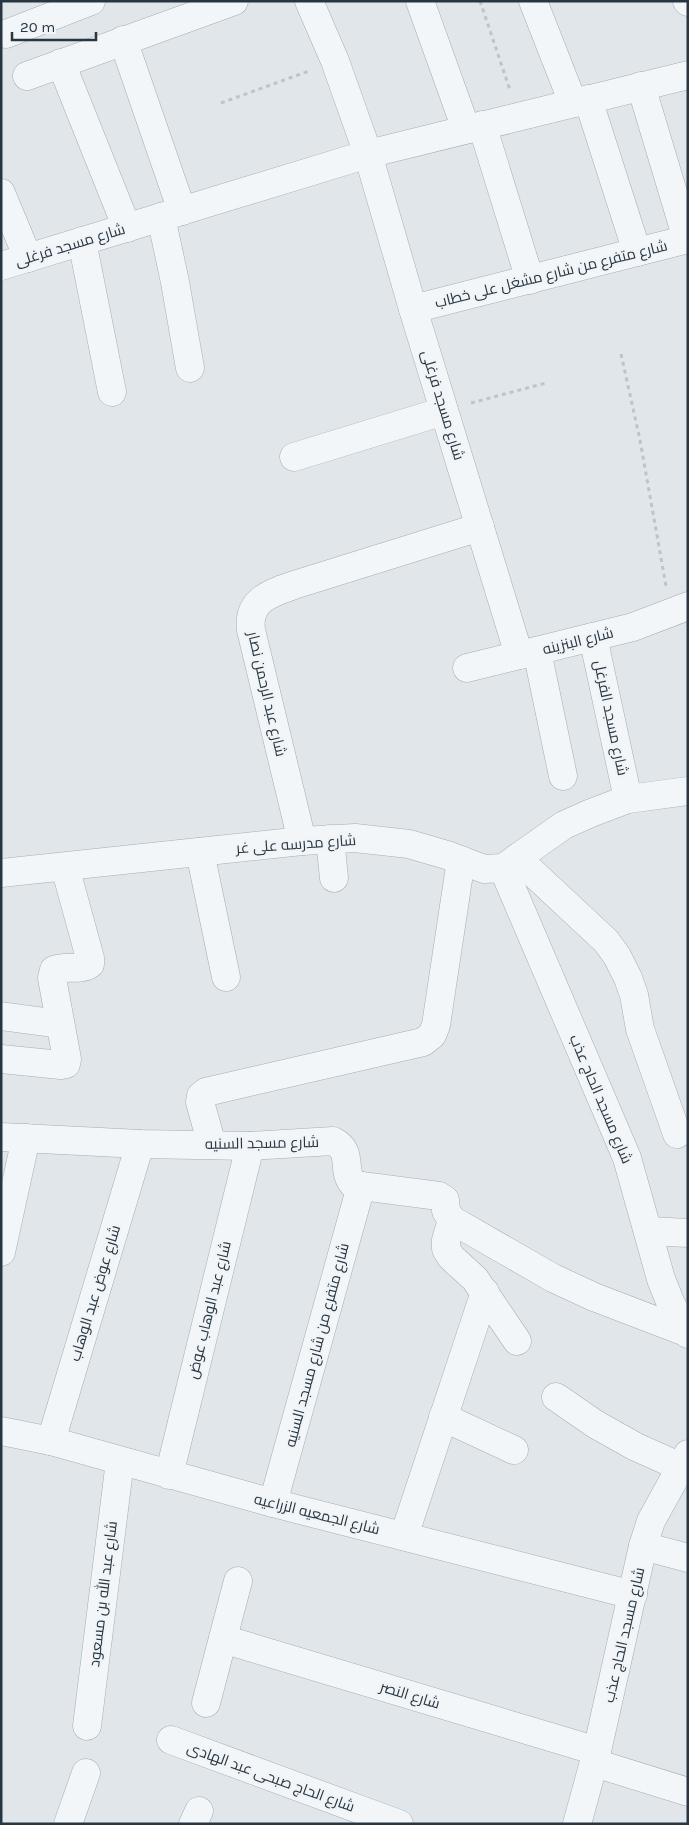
<svg xmlns="http://www.w3.org/2000/svg" width="689" height="1825" viewBox="0 0 689 1825" font-family="Karla,Cairo,sans-serif">
	<rect width="100%" height="100%" fill="#e0e6ea"/>
	<g fill="none" stroke-linecap="round" stroke-linejoin="round">
		<defs>
			<g id="minor">
				<polyline points="309,1 335,61 368,154 413,309 519,655"/>
				<polyline points="420,1 466,129"/>
				<polyline points="533,1 573,103"/>
				<polyline points="687,1 688,2"/>
				<polyline points="6,34 91,1"/>
				<polyline points="123,40 182,211"/>
				<polyline points="61,63 127,228"/>
				<polyline points="27,76 234,1"/>
				<polyline points="641,86 687,239"/>
				<polyline points="588,99 637,252"/>
				<polyline points="482,125 530,280"/>
				<polyline points="1,193 28,258"/>
				<polyline points="161,217 175,282 190,368"/>
				<polyline points="82,241 112,392"/>
				<polyline points="1,266 368,154 688,75"/>
				<polyline points="413,309 688,239"/>
				<polyline points="294,457 444,411"/>
				<polyline points="593,637 628,799"/>
				<polyline points="537,651 563,776"/>
				<polyline points="467,668 633,627 688,606"/>
				<polyline points="330,839 334,878"/>
				<path d="M302,841L251,630C247,600 271,593 294,585L480,527"/>
				<polyline points="200,852 226,977"/>
				<polyline points="517,858 606,941 617,956 628,978 634,995 640,1029 677,1134"/>
				<polyline points="503,868 627,1158 661,1279 671,1304 688,1334"/>
				<polyline points="1,873 302,841 355,838 409,844 450,856 484,869 503,868 564,825 591,813 628,799 688,791"/>
				<polyline points="1,1016 60,1024"/>
				<path d="M1,1059L61,1065L66,1064L67,1059L52,978L54,970C65,965 80,971 90,964V958L65,867"/>
				<path d="M1,1137L140,1144L250,1146L333,1141C355,1152 340,1171 354,1185L439,1196L445,1200L446,1211L452,1220L553,1278L594,1297L688,1333"/>
				<polyline points="212,1145 200,1102 201,1096 206,1092 423,1042 432,1035 436,1025 461,860"/>
				<polyline points="452,1220 446,1240 446,1249 451,1257 475,1279 517,1341"/>
				<polyline points="648,1231 688,1233"/>
				<polyline points="1,1252 26,1138"/>
				<polyline points="556,1397 595,1424 636,1447 681,1467"/>
				<polyline points="443,1417 514,1450"/>
				<polyline points="1,1431 51,1441 273,1503 633,1595"/>
				<polyline points="51,1441 140,1144"/>
				<polyline points="169,1475 250,1146"/>
				<polyline points="273,1503 361,1186"/>
				<polyline points="404,1536 485,1292"/>
				<polyline points="643,1546 688,1558"/>
				<polyline points="223,1639 597,1751"/>
				<polyline points="206,1703 238,1581"/>
				<polyline points="87,1726 120,1461"/>
				<polyline points="171,1740 399,1824"/>
				<polyline points="595,1763 688,1792"/>
				<polyline points="68,1824 86,1773"/>
				<polyline points="193,1824 199,1811"/>
				<polyline points="577,1824 597,1751 643,1546 651,1521 688,1454"/>
			</g>
		</defs>
		<use href="#minor" stroke="#a5aeb4" stroke-width="29"/>
		<g stroke="#bec4c9" stroke-width="3" stroke-dasharray="4 4" stroke-linecap="butt">
			<polyline points="480,1 510,90"/>
			<polyline points="221,103 309,71"/>
			<polyline points="621,354 640,440 666,586"/>
			<polyline points="471,403 546,383"/>
		</g>
		<use href="#minor" stroke="#f3f6f8" stroke-width="28"/>
	</g>
	<g text-anchor="middle" dominant-baseline="central" stroke-width="4.5" stroke-linejoin="round" paint-order="stroke">
		<g font-size="15" fill="#283642" stroke="#f0f4f7">
			<text transform="translate(70 245) rotate(-17)">شارع مسجد فرغلى</text>
			<text transform="translate(551 274) rotate(-14)">شارع متفرع من شارع مشغل على خطاب</text>
			<text transform="translate(443 405) rotate(73)">شارع مسجد فرغلى</text>
			<text transform="translate(578 641) rotate(-14)">شارع البنزينه</text>
			<text transform="translate(267 694) rotate(77)">شارع عبد الرحمن نصار</text>
			<text transform="translate(611 718) rotate(78)">شارع مسجد الفرغل</text>
			<text transform="translate(296 844) rotate(-4)">شارع مدرسه على غر</text>
			<text transform="translate(601 1099) rotate(67)">شارع مسجد الحاج عذب</text>
			<text transform="translate(262 1143) rotate(-1)">شارع مسجد السنيه</text>
			<text transform="translate(95 1293) rotate(-73)">شارع عوض عبد الوهاب</text>
			<text transform="translate(209 1310) rotate(-76)">شارع عبد الوهاب عوض</text>
			<text transform="translate(317 1345) rotate(-75)">شارع متفرع من شارع مسجد السنيه</text>
			<text transform="translate(317 1514) rotate(14)">شارع الجمعيه الزراعيه</text>
			<text transform="translate(103 1594) rotate(-83)">شارع عبد الله بن مسعود</text>
			<text transform="translate(624 1635) rotate(-77)">شارع مسجد الحاج عذب</text>
			<text transform="translate(410 1695) rotate(17)">شارع النصر</text>
			<text transform="translate(271 1777) rotate(20)">شارع الحاج صبحى عبد الهادى</text>
		</g>
	</g>
	<rect width="689" height="1825" fill="none" stroke="#283642" stroke-width="5"/>
	<path d="M12 32v8h84v-8" fill="none" stroke="#283642" stroke-width="2.5"/>
	<text x="20" y="32" font-size="15" fill="#283642" stroke="#f0f4f7" stroke-width="4" paint-order="stroke">20 m</text>
</svg>
